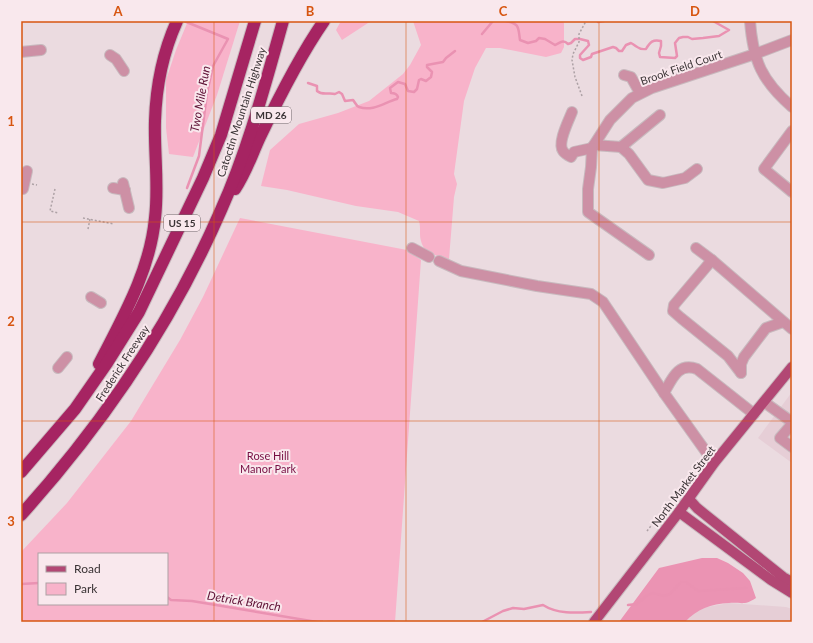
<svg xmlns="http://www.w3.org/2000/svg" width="813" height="643" viewBox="0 0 813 643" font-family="Lato,sans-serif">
	<rect width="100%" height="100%" fill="#ebdbe0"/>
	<g fill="#e6ced6">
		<polygon points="792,392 792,463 758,438"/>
		<polygon points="729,603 786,607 792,609 792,622 685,622 697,611 707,607"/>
	</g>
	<g fill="#f8b3ca" fill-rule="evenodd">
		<polygon points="188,21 240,21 217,95 193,157 169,154 166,128 166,80 176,50"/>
		<polygon points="341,21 373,21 368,23 342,40 336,30"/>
		<path d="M413,21H561L564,23V47L561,53L546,57L500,48H486L475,68L464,101L454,174L457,184L454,197L449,259C437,256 424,254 421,241C419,235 421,228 419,221L398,212L356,206L287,190L261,186L270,150L299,124L338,113L369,101L403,74L410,65L421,45Z"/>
		<path d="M240,218L407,250L421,260L395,622H339L323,620V622H21V552L67,503L131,421L180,340L203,297ZM39,554H167V604H39Z"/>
	</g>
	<path fill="#eb93b3" d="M702,558H717L728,563L743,573L750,581L756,598C744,606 742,602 729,603C711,604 697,609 685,622H619L659,568Z"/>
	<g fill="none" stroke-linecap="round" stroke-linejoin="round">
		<g stroke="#ea92b2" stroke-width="2.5">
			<polyline points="184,21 228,39 213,66 207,93 199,156 187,188"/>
			<path d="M506,21C520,24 518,27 520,40L528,43L536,41L539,38L545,39L555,45C560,43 563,39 568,44L571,43L575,39H580L588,41L589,45L580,55V58L583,60L591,57L592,54L613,47L616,48L619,51H622L626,45L631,43C637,46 638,50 646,49C650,42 653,39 661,41V46L659,53L660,57L675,58L677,56L675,43L679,38L683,37H688L692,39L703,38L719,36L729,30L713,21"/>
			<polyline points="598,22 604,21"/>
			<polyline points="482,34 493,21"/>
			<path d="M308,83L317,86V91C323,96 328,92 335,94L339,92L342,94L345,101L353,100C355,102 356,106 359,107C373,112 385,102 397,99L398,97C397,94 395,93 391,93L390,88L398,82L405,84L408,91L414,92L417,89L419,80L421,79L426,81L431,77L432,72L427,67V65L443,62L446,58L455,51"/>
			<polyline points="21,584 39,583"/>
			<polyline points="167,597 171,600 192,601 317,622"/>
			<polyline points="628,605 637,604 646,596 653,593 664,596 670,594 681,582 686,582 698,591 746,588"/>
			<path d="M482,622L503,611L513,608L524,609L543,605C557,614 575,613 591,612"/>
		</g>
		<defs>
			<g id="minor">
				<path d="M750,21C753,61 762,81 792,107"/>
				<polyline points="21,52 41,50"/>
				<polyline points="110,55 116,59 124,71"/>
				<polyline points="624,75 631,77 640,93"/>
				<path d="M572,112C569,120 557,143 563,151C565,154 569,156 571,157L574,152L592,148"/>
				<polyline points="792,131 764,169 792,192"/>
				<polyline points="594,145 621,147 629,154 648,180 663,183 685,178 697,169"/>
				<polyline points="621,147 660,115"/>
				<polyline points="592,148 610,120 632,98 652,88 755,54 792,40"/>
				<polyline points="592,148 591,167 588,189 588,212 649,255"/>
				<polyline points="123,183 129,208"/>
				<polyline points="113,188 125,190"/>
				<polyline points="23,189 27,171"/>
				<polyline points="412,248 429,257"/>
				<polyline points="696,248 712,260 792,329"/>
				<polyline points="712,260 674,305 673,311 681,318 728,356 741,373"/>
				<polyline points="439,261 461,271 537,286 591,294 603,302 664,393 714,463"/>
				<polyline points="91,297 101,303"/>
				<polyline points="58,368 67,357"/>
				<polyline points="741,373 741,364 744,357 766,328 783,322"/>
				<path d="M664,393C672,379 678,362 697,369L754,414"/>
				<polyline points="764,402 792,422"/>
				<polyline points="792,424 780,438 792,447"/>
			</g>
			<g id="major">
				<polyline points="689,499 697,508 783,577 792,582"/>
				<polyline points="679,512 771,580 792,593"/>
				<polyline points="594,622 679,512 714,463 792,367"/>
			</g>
			<g id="highway">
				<path d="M235,189C246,173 252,154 260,137C279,97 299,57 324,21"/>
				<path d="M99,364C123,317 150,271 155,218C159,186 154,153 155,121C156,87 163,52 177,21"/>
				<polyline points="21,472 75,409 107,363 139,312 203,178 221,135 255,21"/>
				<path d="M21,515C103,424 172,323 221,210C248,150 265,85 283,21"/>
			</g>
		</defs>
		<use href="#minor" stroke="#c8b9be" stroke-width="12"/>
		<use href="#major" stroke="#c8b9be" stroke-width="12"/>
		<use href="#highway" stroke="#c8b9be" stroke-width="14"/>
		<g stroke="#ada1a5" stroke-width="1.5" stroke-dasharray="2 2" stroke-linecap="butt">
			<polyline points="582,96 575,77 572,60 573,54 579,42 579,34 586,21"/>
			<polyline points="32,184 37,185"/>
			<polyline points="55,189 50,211 58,213"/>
			<polyline points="83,218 114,224"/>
			<polyline points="88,229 90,219"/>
			<polyline points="647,531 702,460"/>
		</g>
		<use href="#minor" stroke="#cd90a5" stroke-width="10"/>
		<use href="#major" stroke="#b24774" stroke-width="10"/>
		<use href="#highway" stroke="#a62462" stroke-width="12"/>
	</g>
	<path fill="none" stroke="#d75510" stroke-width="1" stroke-opacity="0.55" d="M214,21V622M406,21V622M599,21V622M21,222H792M21,421H792"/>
	<g text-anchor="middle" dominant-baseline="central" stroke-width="4" stroke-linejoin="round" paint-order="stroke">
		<g fill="#f9e8ed" stroke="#73696c" stroke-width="1">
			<rect x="251" y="107" width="40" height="16" rx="3"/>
			<rect x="164" y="215" width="36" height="16" rx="3"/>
		</g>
		<g font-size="10" font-weight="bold" fill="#3a3335">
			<text x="271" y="115">MD 26</text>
			<text x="182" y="223">US 15</text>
		</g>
		<g font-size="11" fill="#3a3335" stroke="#f9e8ed">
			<text transform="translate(681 67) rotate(-19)">Brook Field Court</text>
			<text transform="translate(241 112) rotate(-72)">Catoctin Mountain Highway</text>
			<text transform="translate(122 363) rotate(-57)">Frederick Freeway</text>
			<text transform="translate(683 486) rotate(-53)">North Market Street</text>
		</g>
		<g font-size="11" fill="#770e43" stroke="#f9e8ed">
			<text x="268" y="455">Rose Hill<tspan x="268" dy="13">Manor Park</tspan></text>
		</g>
		<g font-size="12" font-style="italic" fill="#5f1236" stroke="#f9e8ed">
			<text transform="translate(200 99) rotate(-80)">Two Mile Run</text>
			<text transform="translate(244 601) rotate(9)">Detrick Branch</text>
		</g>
	</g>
	<rect width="813" height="643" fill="none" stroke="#f9e8ed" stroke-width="44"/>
	<rect x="38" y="553" width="130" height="52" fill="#f9e8ed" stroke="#ada0a3"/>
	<rect x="46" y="566" width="20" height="6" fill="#b24774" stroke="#ada0a3"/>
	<text x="74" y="573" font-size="12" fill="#3a3335">Road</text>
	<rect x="46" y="583" width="20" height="12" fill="#f8b3ca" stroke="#ada0a3"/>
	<text x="74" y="593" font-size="12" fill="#3a3335">Park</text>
	<rect x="22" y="22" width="769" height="599" fill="none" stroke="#d75510" stroke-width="1.5"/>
	<g font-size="13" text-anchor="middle" font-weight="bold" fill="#d75510">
		<text x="118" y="16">A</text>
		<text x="310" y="16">B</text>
		<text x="503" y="16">C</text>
		<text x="695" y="16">D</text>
		<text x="11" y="126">1</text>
		<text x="11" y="326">2</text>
		<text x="11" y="526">3</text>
	</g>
</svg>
